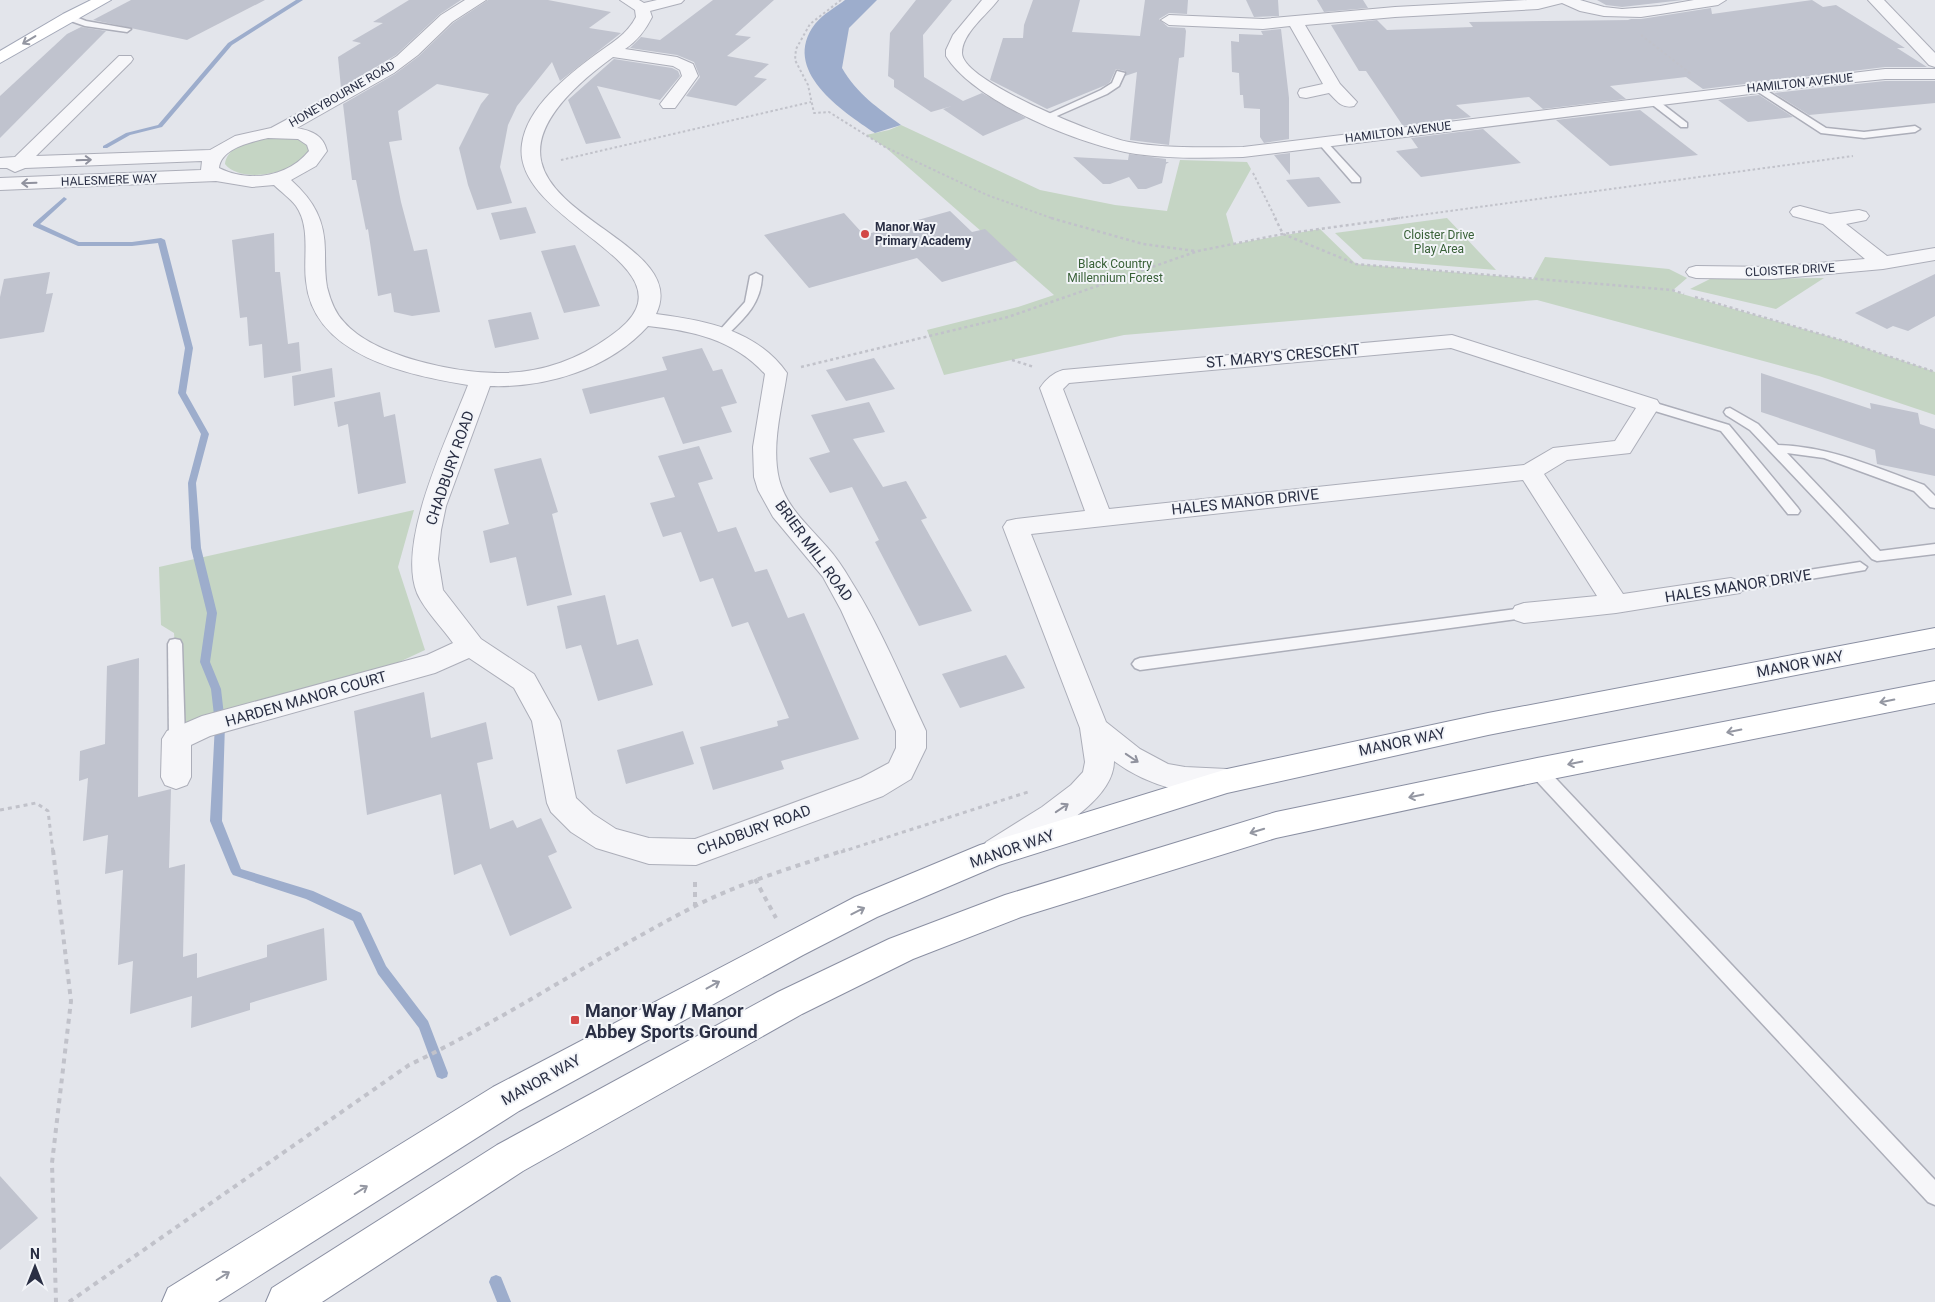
<svg xmlns="http://www.w3.org/2000/svg" width="1935" height="1302" viewBox="0 0 1935 1302" font-family="Roboto,sans-serif">
	<rect width="100%" height="100%" fill="#e3e5eb"/>
	<g fill="#c5d5c4">
		<polygon points="901,125 1040,190 1115,205 1167,211 1180,160 1247,162 1251,169 1226,214 1234,244 1320,229 1356,264 1533,279 1545,257 1669,269 1687,278 1672,291 1844,341 1935,372 1935,415 1819,376 1537,300 1124,335 944,375 927,330 1018,307 1054,295 885,147 866,135 889,130"/>
		<path d="M279,137C291,138 304,137 309,150C300,173 241,185 225,164C228,142 261,139 279,137Z"/>
		<polygon points="1447,218 1496,270 1363,259 1335,233"/>
		<polygon points="1824,278 1776,309 1690,289 1710,279"/>
		<polygon points="414,510 398,567 425,650 395,664 181,724 174,633 161,625 159,567"/>
	</g>
	<path fill="#9dadcc" d="M845,0H877L849,28L842,68C857,94 878,108 901,125L875,133C842,111 780,70 815,24C823,14 836,7 845,0Z"/>
	<g fill="none" stroke-linecap="round" stroke-linejoin="round">
		<g fill="#9dadcc" fill-rule="evenodd">
			<polygon points="296,0 303,0 232,45 162,127 130,135 107,148 103,148 103,146 126,133 158,125 228,43"/>
			<polygon points="64,197 67,199 66,200 40,224 79,242 132,242 161,238 165,240 193,348 186,393 209,434 196,483 201,548 217,613 210,662 221,689 225,724 222,821 241,869 313,891 361,913 386,966 428,1021 448,1073 447,1077 442,1079 437,1077 419,1028 378,974 353,921 306,899 233,875 231,872 210,821 215,724 211,689 200,662 207,613 191,548 188,483 201,434 178,393 185,348 158,243 132,246 78,246 33,226 33,224"/>
			<polygon points="496,1275 501,1277 511,1302 497,1302 489,1282 491,1277"/>
		</g>
	</g>
	<g fill="#c0c3ce">
		<polygon points="131,0 265,0 187,40 93,20"/>
		<polygon points="409,0 461,0 440,14 396,55 341,88 338,57 361,43 352,41 383,23 373,22"/>
		<polygon points="488,0 548,0 611,12 589,28 621,33 560,81 552,62 517,106 508,125 500,167 512,203 477,210 468,185 459,148 481,104 489,94 437,84 398,111 402,140 389,142 401,202 414,251 427,249 440,312 412,316 394,312 391,293 378,296 368,229 366,230 356,180 352,180 343,104 395,74 419,56 453,23"/>
		<polygon points="713,0 774,0 735,35 751,37 727,56 769,64 754,77 767,79 736,106 686,96 700,77 694,62 677,55 630,48 641,37 660,40"/>
		<polygon points="916,0 952,0 923,35 924,77 963,101 982,93 1026,118 983,136 943,109 952,106 931,112 894,87 894,80 888,76 890,33"/>
		<polygon points="1033,0 1080,0 1072,32 1140,36 1145,0 1188,0 1187,14 1169,13 1159,19 1168,27 1185,28 1186,31 1184,57 1179,58 1169,145 1130,140 1137,72 1125,76 1125,71 1116,69 1110,82 1106,85 1047,109 990,80 1003,38 1023,38 1024,25"/>
		<polygon points="1246,0 1278,0 1279,16 1254,17"/>
		<polygon points="1317,0 1363,0 1368,8 1324,12"/>
		<polygon points="1597,0 1683,0 1622,7 1606,5"/>
		<polygon points="1812,0 1823,7 1836,5 1905,48 1897,48 1927,67 1885,67 1703,89 1686,77 1610,86 1626,99 1543,109 1529,97 1456,105 1471,117 1403,126 1366,71 1359,71 1331,25 1377,20 1387,30 1473,27 1469,22 1631,20 1628,19 1641,19 1711,8 1712,14"/>
		<polygon points="81,27 106,31 0,138 0,96 67,34"/>
		<polygon points="1281,29 1289,98 1289,139 1264,143 1260,137 1260,109 1244,108 1243,95 1240,95 1239,73 1232,72 1231,41 1239,42 1239,34 1263,35 1261,31"/>
		<polygon points="614,59 672,68 678,71 680,76 660,100 597,86 621,138 586,144 568,100"/>
		<polygon points="1885,81 1935,81 1935,103 1809,115 1774,93"/>
		<polygon points="1759,95 1793,117 1748,122 1718,100"/>
		<polygon points="1640,110 1698,155 1610,166 1556,120"/>
		<polygon points="1483,129 1521,163 1421,177 1396,151 1418,148 1411,138"/>
		<polygon points="1290,153 1290,175 1274,155"/>
		<polygon points="1129,154 1166,159 1166,162 1169,162 1166,164 1162,183 1146,189 1138,189 1129,177 1110,184 1103,184 1073,157 1128,160"/>
		<polygon points="1319,177 1341,203 1308,207 1286,180"/>
		<polygon points="526,207 536,233 500,240 491,213"/>
		<polygon points="950,211 972,232 985,229 1018,260 942,282 917,258 809,288 764,235 844,213 864,235"/>
		<polygon points="274,233 275,272 280,272 288,344 299,342 301,371 264,378 262,344 249,346 247,317 240,318 232,240"/>
		<polygon points="575,245 600,306 564,313 541,251"/>
		<polygon points="50,272 46,294 53,293 44,332 0,339 0,297 4,279"/>
		<polygon points="1935,274 1935,316 1908,331 1893,326 1887,329 1855,313"/>
		<polygon points="531,312 539,339 495,348 488,320"/>
		<polygon points="702,348 713,371 722,369 737,403 721,407 732,432 683,444 664,397 590,414 582,389 667,370 662,357"/>
		<polygon points="874,358 895,389 846,401 826,370"/>
		<polygon points="332,368 335,397 294,406 292,376"/>
		<polygon points="1761,373 1871,409 1870,403 1918,413 1920,424 1935,429 1935,476 1877,464 1875,450 1761,412"/>
		<polygon points="380,392 384,417 395,414 406,483 358,494 348,424 338,427 334,402"/>
		<polygon points="869,402 885,432 853,439 883,487 906,481 927,518 921,520 972,611 919,626 875,542 879,540 852,487 830,493 809,458 830,452 811,415"/>
		<polygon points="699,446 713,479 698,483 718,532 736,527 755,572 767,569 788,618 804,613 859,739 781,761 784,769 713,790 700,747 778,726 777,721 789,718 748,622 732,627 713,578 700,582 681,532 663,537 650,503 675,497 658,456"/>
		<polygon points="541,458 558,512 552,514 572,595 527,606 516,557 490,563 483,531 509,524 494,469"/>
		<polygon points="605,595 617,645 638,639 653,685 598,701 581,645 566,649 557,606"/>
		<polygon points="1006,655 1025,688 960,708 942,674"/>
		<polygon points="139,658 138,797 171,789 169,868 185,864 183,957 197,953 197,978 267,957 267,945 324,928 327,980 250,1003 250,1010 191,1028 192,996 130,1014 133,961 118,965 123,870 105,874 108,835 83,841 88,778 79,781 80,751 105,744 107,666"/>
		<polygon points="424,692 431,738 486,722 493,759 477,763 490,829 513,820 517,828 541,818 557,852 548,856 572,908 510,936 481,864 454,875 441,794 367,815 354,711"/>
		<polygon points="683,731 694,764 626,784 617,750"/>
		<polygon points="0,1176 38,1218 0,1250"/>
	</g>
	<g fill="none" stroke-linecap="round" stroke-linejoin="round">
		<defs>
			<g id="service">
				<polygon points="68,14 86,21 131,29 127,32 85,26 65,19 64,17"/>
				<polygon points="1117,71 1125,73 1119,86 1107,94 1050,119 1042,117 1101,90 1112,83"/>
				<polygon points="1758,85 1826,128 1864,132 1915,126 1920,129 1915,132 1864,138 1821,133 1755,90 1753,88"/>
				<polygon points="1650,99 1656,99 1687,123 1687,127 1681,127 1650,103"/>
				<polygon points="1319,140 1325,140 1360,178 1360,182 1352,182 1319,144"/>
				<path d="M756,273L762,276C761,303 746,317 727,335H719V331L745,302L750,276Z"/>
				<polygon points="1649,401 1729,425 1798,508 1800,511 1798,514 1788,514 1721,431 1645,408 1643,405"/>
				<path d="M1730,408L1758,424L1778,445C1832,447 1874,467 1924,485L1935,496V508L1930,507L1914,491L1824,458L1787,453L1880,551L1935,544V554L1877,561L1872,559L1750,430L1726,415L1724,412L1726,409Z"/>
				<polygon points="1860,562 1867,567 1865,570 1731,592 1724,587 1731,582"/>
				<polygon points="1524,608 1529,609 1531,613 1529,617 1524,618 1140,670 1135,668 1132,664 1135,660 1140,658"/>
				<polygon points="175,639 180,640 182,644 185,739 183,743 177,745 171,743 169,739 168,644 170,640"/>
				<polygon points="1537,764 1543,765 1935,1180 1935,1205 1928,1202 1531,775 1529,770 1531,765"/>
			</g>
			<g id="minor">
				<path d="M465,0H486L452,22L418,55L394,73L297,128C312,131 323,135 327,151L316,166L291,180C314,201 325,220 325,252C325,264 325,276 327,287C330,299 335,313 344,322C374,357 459,374 503,373C543,372 577,360 609,337C713,267 510,225 522,144C527,107 567,76 595,55C611,43 627,35 636,17L635,10L620,0H639L644,3L657,0H684L681,3L650,11L652,17C645,31 637,41 625,49L677,57L693,64L698,76L675,108H663L660,104L682,76L680,70L673,66L613,57C410,205 700,224 656,314C704,320 757,330 787,373C782,407 771,445 779,479C786,507 808,525 827,547C836,557 844,569 851,581C881,628 902,680 926,731V748L911,779L883,796L696,865L649,864L596,848L571,832L551,812L547,803L532,721L514,688L469,658L435,673L210,736L191,745V777L187,785L176,789L165,785L161,777L162,739L167,731L202,716L427,655L453,643C442,627 425,611 417,593C396,541 449,435 468,385C408,375 313,356 306,281C303,258 311,227 296,206C290,198 281,192 274,185L252,187L216,181L0,190V178L201,170L202,161L25,168L15,172L7,168H0V158L15,157L119,56H131L133,59L131,62L36,156L210,150L235,136L271,128L351,85L397,56L441,15ZM268,138L298,139L307,145L309,151C288,177 249,183 219,168C221,148 251,142 268,138ZM648,326C693,331 733,339 765,374L753,447L754,477L758,490L773,517L823,577L841,610L896,731V748L889,763L861,778L695,839L649,838L616,829L593,814L576,798L560,721L534,674L481,639L443,590L438,559L441,530L446,506L490,386C547,388 609,369 648,326Z"/>
				<path d="M982,0H998C987,15 962,33 962,53C962,82 1102,137 1129,142C1167,149 1205,147 1243,147L1885,69H1935V79H1885L1815,86L1243,157C1207,158 1171,159 1136,154C1083,146 974,102 946,56V50L953,35Z"/>
				<path d="M1528,0H1580L1604,7L1622,9L1660,6L1694,0H1726L1718,5L1641,17L1604,16L1580,11L1562,3L1538,9L1395,17L1305,25L1340,84L1357,102L1354,106C1342,109 1337,101 1329,93L1306,98L1300,97L1298,93L1300,89L1323,84L1290,26L1263,29L1169,25L1161,20L1169,15L1263,19L1395,7Z"/>
				<polygon points="1868,0 1884,0 1935,53 1935,67 1929,65"/>
				<polygon points="1800,206 1830,214 1859,210 1866,212 1869,216 1866,220 1846,224 1887,256 1935,248 1935,260 1883,269 1772,279 1696,278 1689,276 1686,272 1689,268 1696,266 1772,267 1865,259 1823,224 1793,216 1790,212 1793,208"/>
				<path d="M1452,335L1657,400L1660,405L1630,453L1567,460L1544,474L1623,594L1731,578L1740,581L1744,587L1740,593L1616,613L1524,623L1515,620L1511,613L1515,606L1524,603L1597,596L1523,480L1031,534L1106,722L1140,749L1168,764L1185,767L1227,769L1238,773L1242,781L1238,789C1199,802 1146,785 1114,761C1114,804 1040,839 1008,860L997,864L986,860L981,851L986,842L1042,807L1071,785L1083,772L1085,762L1080,728L1003,527L1007,521L1016,519L1085,511L1040,388C1046,379 1053,373 1063,370ZM1451,348L1636,408L1615,441L1553,448L1524,465L1109,509L1063,389L1069,383Z"/>
			</g>
			<polygon id="primary" points="91,0 111,0 0,63 0,51 63,14"/>
			<g id="trunk">
				<polygon points="1935,628 1935,648 1488,735 1227,793 999,865 877,917 803,955 519,1111 218,1302 162,1302 168,1288 493,1087 855,897 980,845 1227,769 1488,713"/>
				<polygon points="1935,681 1935,703 1537,782 1276,838 1021,917 913,959 802,1014 523,1171 322,1302 266,1302 272,1288 497,1145 778,992 889,939 1005,895 1276,812 1537,758"/>
			</g>
		</defs>
		<use href="#service" stroke="#acaeb9" stroke-width="3"/>
		<use href="#minor" stroke="#acaeb9" stroke-width="2"/>
		<use href="#primary" stroke="#a2a7b7" stroke-width="2"/>
		<use href="#trunk" stroke="#8a8fa2" stroke-width="2"/>
		<g stroke="#c1c2ca" stroke-width="2" stroke-dasharray="2.5 2.5" stroke-linecap="butt">
			<polyline points="841,0 810,24 796,49 795,60 808,85 814,113 829,112 885,147 987,195 1054,219"/>
			<polyline points="1641,35 1691,74"/>
			<polyline points="561,160 811,102"/>
			<polyline points="1253,173 1276,219"/>
			<polyline points="1391,219 1853,156"/>
		</g>
		<g stroke="#c1c2ca" stroke-width="2.5" stroke-dasharray="3 3" stroke-linecap="butt">
			<polyline points="1051,218 1143,244 1195,251"/>
			<polyline points="1275,218 1283,234 1356,264 1672,290 1684,294"/>
			<polyline points="1695,297 1844,341 1935,372"/>
			<polyline points="1012,360 1034,367"/>
			<polyline points="801,367 1008,317 1198,251 1283,234 1400,218"/>
		</g>
		<g stroke="#c1c2ca" stroke-width="3" stroke-dasharray="4 4" stroke-linecap="butt">
			<polyline points="0,810 36,803 48,811 53,852"/>
			<polyline points="841,852 1031,791"/>
		</g>
		<g stroke="#c1c2ca" stroke-width="4" stroke-dasharray="5 5" stroke-linecap="butt">
			<polyline points="53,850 71,1001 52,1163 56,1302"/>
			<polyline points="755,879 776,918"/>
			<polyline points="695,882 695,906"/>
			<path d="M69,1302L409,1065C507,1018 598,956 695,906C743,882 794,867 845,850"/>
		</g>
		<use href="#service" fill="#f6f6f9" fill-rule="evenodd"/>
		<use href="#minor" fill="#f6f6f9" fill-rule="evenodd"/>
		<use href="#primary" fill="#fff" fill-rule="evenodd"/>
		<use href="#trunk" fill="#fff" fill-rule="evenodd"/>
	</g>
	<defs><path id="oneway-shaft" d="M-6 0H5M1.5-3L5.5 0L1.5 3" fill="none" stroke-width="1.6" stroke-linecap="round" stroke-linejoin="round" transform="scale(1.25)"/></defs>
	<g stroke="#9497a2">
		<use href="#oneway-shaft" transform="translate(29 40) rotate(149)"/>
		<use href="#oneway-shaft" transform="translate(1887 701) rotate(169)"/>
		<use href="#oneway-shaft" transform="translate(1734 731) rotate(169)"/>
		<use href="#oneway-shaft" transform="translate(1575 763) rotate(169)"/>
		<use href="#oneway-shaft" transform="translate(1416 796) rotate(168)"/>
		<use href="#oneway-shaft" transform="translate(1257 831) rotate(163)"/>
		<use href="#oneway-shaft" transform="translate(858 911) rotate(-27)"/>
		<use href="#oneway-shaft" transform="translate(713 985) rotate(-29)"/>
		<use href="#oneway-shaft" transform="translate(361 1190) rotate(-32)"/>
		<use href="#oneway-shaft" transform="translate(223 1276) rotate(-32)"/>
	</g>
	<g stroke="#90929e">
		<use href="#oneway-shaft" transform="translate(84 160) rotate(-2)"/>
		<use href="#oneway-shaft" transform="translate(29 183) rotate(178)"/>
		<use href="#oneway-shaft" transform="translate(1132 758) rotate(34)"/>
		<use href="#oneway-shaft" transform="translate(1062 808) rotate(-34)"/>
	</g>
	<g fill="#d24746" stroke="#f2f4f8" stroke-width="2">
		<circle cx="865" cy="234" r="5"/>
		<rect x="570" y="1015" width="10" height="10" rx="2.5"/>
	</g>
	<g text-anchor="middle" dominant-baseline="central" stroke-width="4" stroke-linejoin="round" paint-order="stroke">
		<g font-size="12" fill="#2a2f44" stroke="#f2f4f8">
			<text transform="translate(1800 83) rotate(-6)">HAMILTON AVENUE</text>
			<text transform="translate(342 94) rotate(-30)">HONEYBOURNE ROAD</text>
			<text transform="translate(1398 132) rotate(-7)">HAMILTON AVENUE</text>
			<text transform="translate(109 180) rotate(-2)">HALESMERE WAY</text>
			<text transform="translate(1790 270) rotate(-3)">CLOISTER DRIVE</text>
		</g>
		<g font-size="12" font-weight="bold" fill="#2a2f44" stroke="#f2f4f8" text-anchor="start">
			<text x="875" y="227">Manor Way<tspan x="875" dy="14">Primary Academy</tspan></text>
		</g>
		<g font-size="12" fill="#386037" stroke="#f2f4f8">
			<text x="1439" y="235">Cloister Drive<tspan x="1439" dy="14">Play Area</tspan></text>
			<text x="1115" y="264">Black Country<tspan x="1115" dy="14">Millennium Forest</tspan></text>
		</g>
		<g font-size="15" fill="#2a2f44" stroke="#f2f4f8">
			<text transform="translate(1283 356) rotate(-5)">ST. MARY'S CRESCENT</text>
			<text transform="translate(450 468) rotate(-71)">CHADBURY ROAD</text>
			<text transform="translate(1245 502) rotate(-6)">HALES MANOR DRIVE</text>
			<text transform="translate(814 551) rotate(54)">BRIER MILL ROAD</text>
			<text transform="translate(1738 586) rotate(-9)">HALES MANOR DRIVE</text>
			<text transform="translate(1800 664) rotate(-11)">MANOR WAY</text>
			<text transform="translate(306 699) rotate(-16)">HARDEN MANOR COURT</text>
			<text transform="translate(1402 742) rotate(-12)">MANOR WAY</text>
			<text transform="translate(754 830) rotate(-20)">CHADBURY ROAD</text>
			<text transform="translate(1012 849) rotate(-19)">MANOR WAY</text>
			<text transform="translate(541 1080) rotate(-29)">MANOR WAY</text>
		</g>
		<g font-size="18" font-weight="bold" fill="#2a2f44" stroke="#f2f4f8" text-anchor="start">
			<text x="585" y="1010">Manor Way / Manor<tspan x="585" dy="21">Abbey Sports Ground</tspan></text>
		</g>
	</g>
	<g transform="translate(35 1267)" stroke="#f2f4f8" stroke-width="4" paint-order="stroke">
	<path d="M0-4L9 19L0 12L-9 19Z" fill="#2a2f44"/>
	<text y="-8" font-size="14" font-weight="bold" text-anchor="middle" fill="#2a2f44">N</text>
	</g>
</svg>
